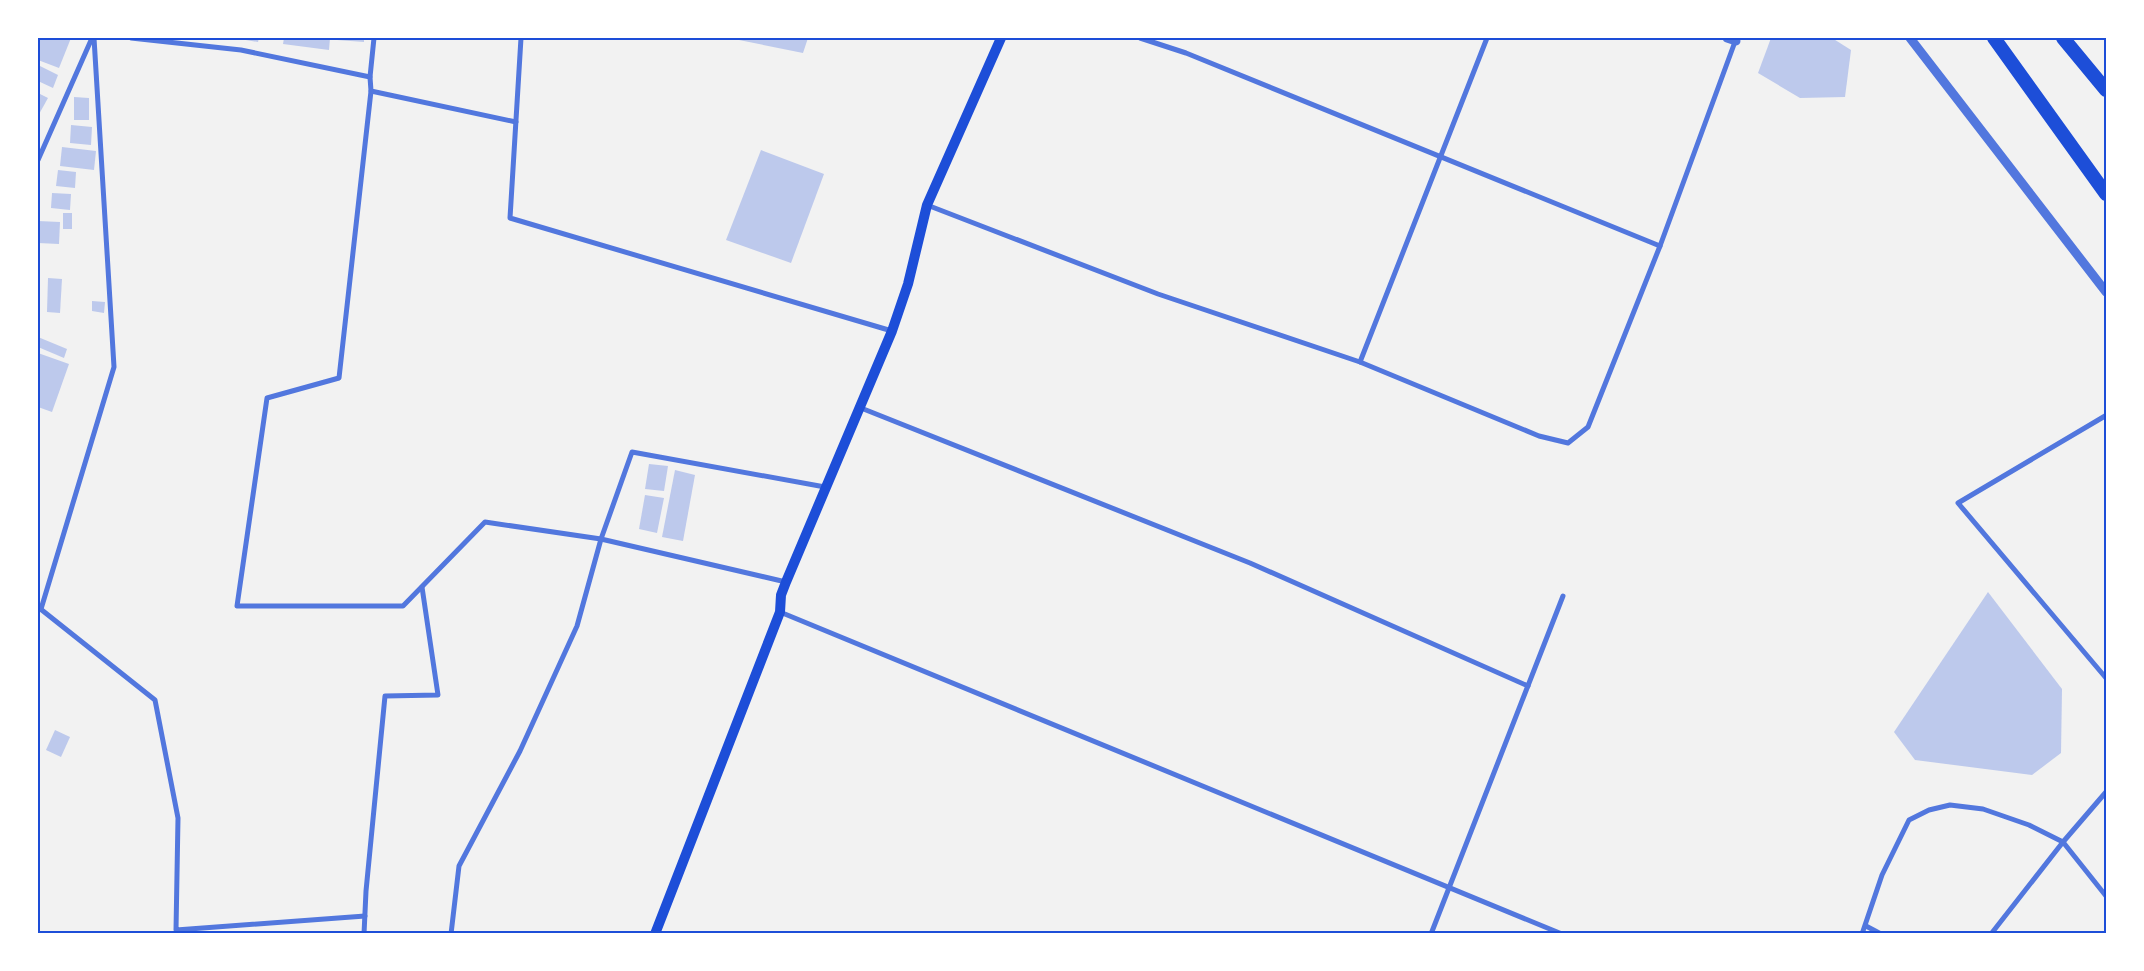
<svg xmlns="http://www.w3.org/2000/svg" width="2144" height="971" viewBox="0 0 2144 971" font-family="Raleway,sans-serif">
	<rect width="100%" height="100%" fill="#f2f2f2"/>
	<g fill="#bdc9ec">
		<polygon points="38,38 71,38 59,68 38,60"/>
		<polygon points="234,38 259,38 258,42"/>
		<polygon points="284,38 330,38 329,50 283,44"/>
		<polygon points="337,38 364,38 364,42 337,40"/>
		<polygon points="729,38 808,38 803,53"/>
		<polygon points="1771,38 1832,38 1851,50 1845,97 1800,98 1758,73"/>
		<polygon points="38,65 58,75 53,88 38,81"/>
		<polygon points="38,93 48,98 38,116"/>
		<polygon points="74,97 89,98 89,120 74,120"/>
		<polygon points="71,125 92,127 91,145 70,143"/>
		<polygon points="62,147 96,151 94,170 60,166"/>
		<polygon points="761,150 824,174 791,263 726,240"/>
		<polygon points="58,170 76,172 75,188 56,186"/>
		<polygon points="52,193 71,194 70,210 51,208"/>
		<rect x="63" y="213" width="9" height="16"/>
		<polygon points="38,221 60,222 59,244 38,243"/>
		<polygon points="48,278 62,279 60,313 47,312"/>
		<polygon points="92,301 105,302 104,313 92,311"/>
		<polygon points="38,337 67,349 64,358 38,347"/>
		<polygon points="38,353 69,364 52,412 38,407"/>
		<polygon points="649,464 668,466 664,491 645,489"/>
		<polygon points="675,470 695,475 683,541 662,537"/>
		<polygon points="645,495 664,498 657,533 639,529"/>
		<polygon points="1988,592 2062,689 2061,753 2032,775 1915,760 1894,732"/>
		<polygon points="55,730 70,737 61,757 46,750"/>
	</g>
	<g fill="none" stroke-linecap="round" stroke-linejoin="round">
		<g stroke="#5277de" stroke-width="5">
			<polyline points="131,38 241,50 370,77"/>
			<polyline points="374,38 370,77 371,91 516,122"/>
			<polyline points="521,38 510,218 892,331"/>
			<polyline points="1140,38 1186,53 1660,246"/>
			<polyline points="371,91 339,378 267,398 237,606 403,606 485,522 601,539 786,582"/>
			<polyline points="38,160 92,38"/>
			<polyline points="927,205 1158,294 1360,362 1539,436 1568,443 1588,427 1660,246 1736,39"/>
			<polyline points="1360,362 1487,38"/>
			<polyline points="861,408 1250,563 1528,686"/>
			<polyline points="2106,418 2105,416 1958,503 2106,678"/>
			<polyline points="38,607 155,700 178,818 176,930 365,916"/>
			<polyline points="41,609 114,367 94,38"/>
			<polyline points="780,612 1562,934"/>
			<polyline points="1866,926 1881,934"/>
			<polyline points="364,934 366,891 385,696 438,695 422,587"/>
			<polyline points="451,934 459,866 520,751 577,626 601,539 632,452 825,487"/>
			<polyline points="1431,934 1563,596"/>
			<polyline points="1862,934 1882,875 1909,820 1929,810 1950,805 1983,809 2029,825 2063,842 2106,792"/>
			<polyline points="1991,934 2063,842 2106,896"/>
		</g>
		<g stroke="#5277de" stroke-width="9">
			<polyline points="1727,38 1736,41"/>
			<polyline points="1910,38 2106,292"/>
		</g>
		<polyline stroke="#1d4ed8" stroke-width="10" points="655,934 780,612 781,595 786,582 892,331 908,284 927,205 1001,38"/>
		<g stroke="#1d4ed8" stroke-width="14">
			<polyline points="1994,38 2106,194"/>
			<polyline points="2063,38 2106,90"/>
		</g>
	</g>
	<rect width="2144" height="971" fill="none" stroke="#ffffff" stroke-width="78"/>
	<rect x="39" y="39" width="2066" height="893" fill="none" stroke="#1d4ed8" stroke-width="2"/>
</svg>
